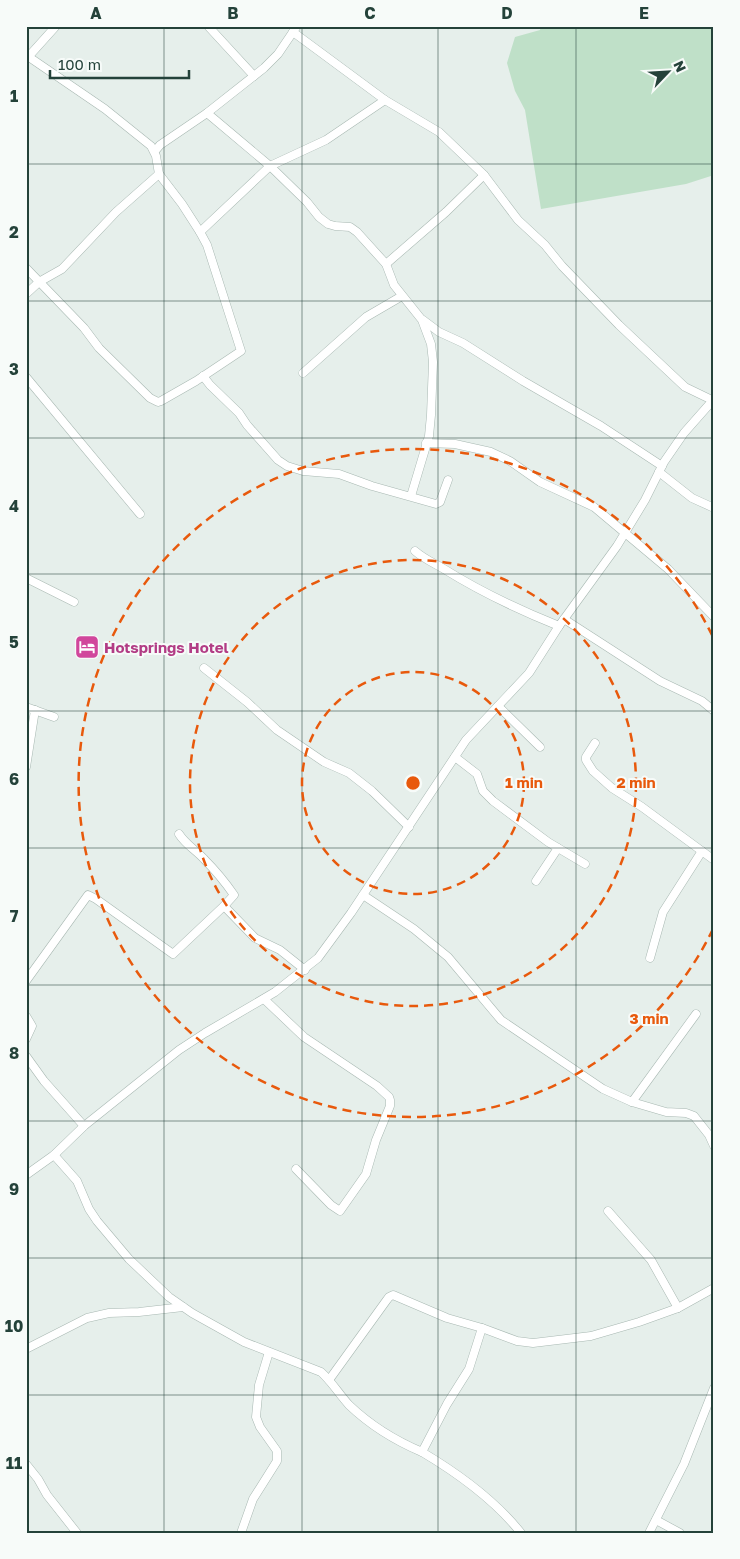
<svg xmlns="http://www.w3.org/2000/svg" width="740" height="1559" viewBox="0 0 740 1559" font-family="'Golos Text',sans-serif">
	<rect width="100%" height="100%" fill="#e6efeb"/>
	<polygon fill="#bfe0c8" points="541,26 714,26 714,175 686,184 541,209 525,110 515,91 507,63 515,37 540,30"/>
	<g fill="none" stroke-linecap="round" stroke-linejoin="round">
		<defs>
			<g id="minor">
				<polyline points="208,26 254,76"/>
				<polyline points="293,32 385,100 439,132 484,175 518,220 545,245 562,266 619,325 685,387 712,400"/>
				<polyline points="26,55 105,109 151,146 156,156 159,174 182,204 200,232"/>
				<polyline points="29,56 56,26"/>
				<polyline points="207,113 270,166 307,202 319,217 328,224 335,226 350,227 357,232 386,264 394,285 422,320 431,344 433,362 431,415 429,436 411,496"/>
				<polyline points="155,151 160,145 207,113 264,68 278,54 297,26"/>
				<polyline points="386,264 446,212 484,175"/>
				<polyline points="26,268 84,328 99,348 150,398 158,402 161,401 196,381 241,351 207,245 200,232 270,166 326,140 385,100"/>
				<polyline points="26,294 39,282 62,269 116,212 159,174"/>
				<polyline points="423,320 439,332 463,343 523,381 601,426 662,466"/>
				<polyline points="303,373 366,317 402,296"/>
				<polyline points="203,376 210,385 239,413 247,425 278,460 287,466 303,471 339,474 372,486 436,504 440,502 448,480"/>
				<polyline points="26,377 140,514"/>
				<polyline points="426,443 455,444 491,452 510,461 540,482 594,507 668,569 714,617"/>
				<polyline points="659,472 692,498 714,508"/>
				<path d="M415,551C424,559 434,563 444,569C481,592 519,610 559,626"/>
				<polyline points="26,578 74,602"/>
				<polyline points="564,619 660,681 702,701 714,711"/>
				<polyline points="204,668 247,702 277,730 324,762 349,773 372,791 409,827"/>
				<polyline points="498,706 540,747"/>
				<polyline points="26,707 54,717"/>
				<polyline points="595,743 586,757 586,760 593,771 612,788 642,807 714,860"/>
				<polyline points="455,757 477,774 483,791 493,801 548,842 585,864"/>
				<polyline points="26,767 35,710"/>
				<path d="M179,834C186,845 196,850 204,859C215,870 225,882 234,895L224,906L255,938L280,950L305,970"/>
				<polyline points="536,881 558,848"/>
				<polyline points="363,895 414,929 448,957 501,1020 603,1089 632,1102 666,1112 686,1113 694,1116 709,1135 714,1146"/>
				<polyline points="650,958 663,912 702,851"/>
				<polyline points="26,981 88,895 96,899 173,954 224,906"/>
				<polyline points="264,999 304,1037 377,1086 389,1097 390,1100 390,1106 376,1140 366,1174 340,1211 331,1205 296,1169"/>
				<polyline points="26,1016 32,1026 26,1039"/>
				<polyline points="26,1056 44,1081 84,1126"/>
				<polyline points="632,1102 696,1014"/>
				<path d="M54,1155L77,1181L89,1209L97,1221L129,1259L169,1297L192,1313L244,1342L321,1372C332,1382 339,1394 349,1405C370,1425 396,1441 422,1452L447,1404L469,1369L482,1328"/>
				<polyline points="26,1175 54,1155 84,1126 179,1050 205,1033 275,992 318,958 351,913 466,740 529,673 559,626 617,546 645,500 664,462 684,433 714,399"/>
				<polyline points="608,1211 651,1260 678,1308"/>
				<polyline points="26,1349 87,1318 109,1313 139,1312 183,1307"/>
				<polyline points="329,1380 386,1301 389,1297 393,1295 447,1318 482,1328 517,1341 533,1343 591,1336 639,1322 678,1308 714,1288"/>
				<path d="M422,1452C459,1474 494,1499 521,1533"/>
				<polyline points="26,1464 38,1479 47,1495 77,1533"/>
				<polyline points="656,1520 680,1533"/>
				<polyline points="241,1533 253,1499 277,1461 277,1451 260,1427 256,1417 259,1385 269,1352"/>
				<polyline points="649,1533 684,1464 714,1388"/>
			</g>
		</defs>
		<use href="#minor" stroke="#a8b8b2" stroke-width="9"/>
		<use href="#minor" stroke="#fff" stroke-width="8"/>
	</g>
	<path fill="none" stroke="#24423a" stroke-width="1" stroke-opacity="0.55" d="M164,26V1533M302,26V1533M438,26V1533M576,26V1533M26,164H714M26,301H714M26,438H714M26,574H714M26,711H714M26,848H714M26,985H714M26,1121H714M26,1258H714M26,1395H714"/>
	<g fill="none" stroke="#e8590c" stroke-width="2.5" stroke-dasharray="9 6">
		<circle cx="413" cy="783" r="111"/>
		<circle cx="413" cy="783" r="223"/>
		<path d="M713 929A334 334 0 1 1 713 637"/>
	</g>
	<defs>
		<symbol id="hotel-square" viewBox="-11 -11 22 22"><rect x="-9" y="-9" width="18" height="18" rx="4" fill="#d1479c" stroke="#f7fbf9"/><path d="M-6-4.5h1.5V1H6V5H4.5V3h-9V5H-6ZM-4 0a1.8 1.8 0 1 1 3.6 0ZM.5 0V-2.5h3Q6-2.5 6 0Z" fill="#fff"/></symbol>
	</defs>
	<g fill-rule="evenodd">
		<use href="#hotel-square" x="73" y="633" width="28" height="28"/>
	</g>
	<g text-anchor="middle" dominant-baseline="central" stroke-width="4" stroke-linejoin="round" paint-order="stroke">
		<g font-size="15" font-weight="bold" fill="#b23c85" stroke="#f7fbf9" text-anchor="start">
			<text x="104" y="647">Hotsprings Hotel</text>
		</g>
	</g>
	<circle cx="413" cy="783" r="8" fill="#e8590c" stroke="#f7fbf9" stroke-width="2.5"/>
	<g font-size="15" text-anchor="middle" font-weight="bold" fill="#e8590c" stroke="#f7fbf9" stroke-width="4" stroke-linejoin="round" paint-order="stroke">
		<text x="524" y="788">1 min</text>
		<text x="636" y="788">2 min</text>
		<text x="649" y="1024">3 min</text>
	</g>
	<rect width="740" height="1559" fill="none" stroke="#f7fbf9" stroke-width="55"/>
	<g transform="translate(668 72) rotate(65)" stroke="#f7fbf9" stroke-width="4" paint-order="stroke">
	<path d="M0-4L9 19L0 12L-9 19Z" fill="#24423a"/>
	<text y="-8" font-size="14" font-weight="bold" text-anchor="middle" fill="#24423a">N</text>
	</g>
	<path d="M50 70v8h139v-8" fill="none" stroke="#24423a" stroke-width="2.5"/>
	<text x="58" y="70" font-size="15" fill="#24423a" stroke="#f7fbf9" stroke-width="4" paint-order="stroke">100 m</text>
	<rect x="28" y="28" width="684" height="1504" fill="none" stroke="#24423a" stroke-width="2"/>
	<g font-size="16" text-anchor="middle" font-weight="bold" fill="#24423a">
		<text x="96" y="19">A</text>
		<text x="233" y="19">B</text>
		<text x="370" y="19">C</text>
		<text x="507" y="19">D</text>
		<text x="644" y="19">E</text>
		<text x="14" y="102">1</text>
		<text x="14" y="238">2</text>
		<text x="14" y="375">3</text>
		<text x="14" y="512">4</text>
		<text x="14" y="648">5</text>
		<text x="14" y="785">6</text>
		<text x="14" y="922">7</text>
		<text x="14" y="1059">8</text>
		<text x="14" y="1195">9</text>
		<text x="14" y="1332">10</text>
		<text x="14" y="1469">11</text>
	</g>
</svg>
